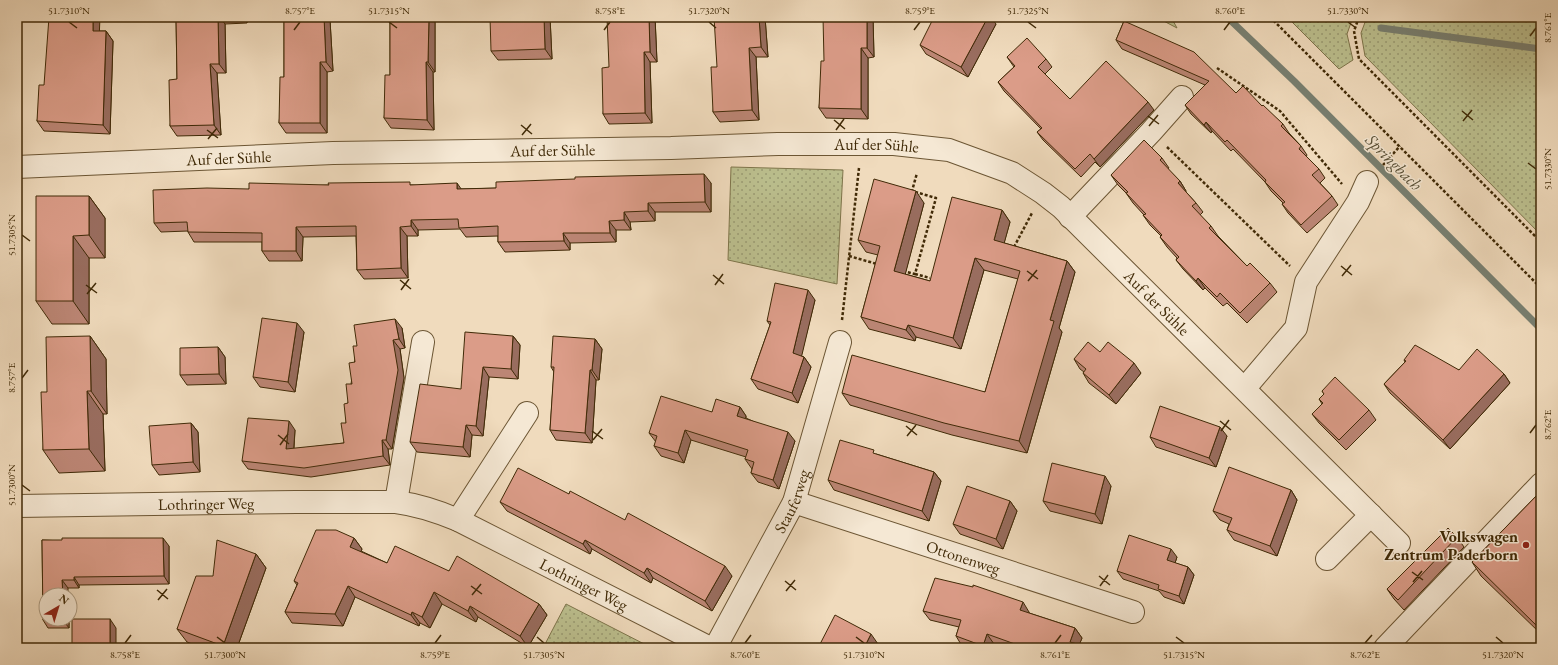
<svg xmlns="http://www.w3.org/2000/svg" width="1558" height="665" viewBox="0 0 1558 665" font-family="'EB Garamond',serif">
	<defs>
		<pattern id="grass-dots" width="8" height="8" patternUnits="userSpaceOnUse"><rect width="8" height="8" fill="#bcc08f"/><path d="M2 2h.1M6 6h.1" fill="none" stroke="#9a9c73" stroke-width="1.8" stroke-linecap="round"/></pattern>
	</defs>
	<rect width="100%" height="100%" fill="#f0dbbd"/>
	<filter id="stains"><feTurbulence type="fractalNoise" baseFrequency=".005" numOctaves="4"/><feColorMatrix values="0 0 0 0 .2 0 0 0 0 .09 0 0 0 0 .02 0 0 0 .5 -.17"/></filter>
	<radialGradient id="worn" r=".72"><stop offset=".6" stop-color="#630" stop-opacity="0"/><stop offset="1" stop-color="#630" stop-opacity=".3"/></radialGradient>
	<g fill="url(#grass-dots)" stroke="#7e754b">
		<polygon points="1156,17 1171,17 1177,28"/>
		<polygon points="1287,17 1353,17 1347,34 1353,60 1339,69"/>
		<polygon points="1367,17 1541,17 1541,235 1365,56 1361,33"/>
		<polygon points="731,167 843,170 837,284 728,260"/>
		<polygon points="566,604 652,648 543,648"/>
	</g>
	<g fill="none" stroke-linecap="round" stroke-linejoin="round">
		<g stroke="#788072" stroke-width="7">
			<polyline points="1227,17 1294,81 1541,329"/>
			<polyline points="1381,28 1541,49"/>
		</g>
		<defs>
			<g id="minor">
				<path id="s1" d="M17,167L333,153L671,148L778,144H894L949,150L1012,173L1043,193L1061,207L1399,543"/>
				<polyline points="1070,217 1151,132 1182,97"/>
				<polyline points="1245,388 1296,328 1306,282 1358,202 1367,182"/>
				<polyline points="396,502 423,342"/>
				<path id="s2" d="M794,502L1133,612"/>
				<path id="s3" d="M17,506L296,502H396C419,505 437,511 458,520L710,648"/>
				<polyline points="458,520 527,413"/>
				<polyline points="1327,559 1371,515"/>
				<path id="s4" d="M715,648L794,502L840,342"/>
				<polyline points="1385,648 1541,484"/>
			</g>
		</defs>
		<use href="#minor" stroke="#6c5634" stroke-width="24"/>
		<g stroke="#402a07" stroke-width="2.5" stroke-dasharray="3 2" stroke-linecap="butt">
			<polyline points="1270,17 1541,288"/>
			<polyline points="1359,17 1354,31 1359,59 1541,242"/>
			<polyline points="1217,68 1280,111 1342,184"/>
			<polyline points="1167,147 1290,266"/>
			<polyline points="1383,165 1400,146"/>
			<polyline points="1014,247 1032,213"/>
			<polyline points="849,256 877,264"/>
			<polyline points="903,271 915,274 936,198 912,191 917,173"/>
			<polyline points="915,274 930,278"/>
			<polyline points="842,320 859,168"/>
		</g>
		<use href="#minor" stroke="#f5e8d4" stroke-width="22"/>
	</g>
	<g fill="#bc8675" stroke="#402a07">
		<polygon points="176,17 247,17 247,23 225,24 226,73 217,73 221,135 177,136 170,126 177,79"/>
		<polygon points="284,17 354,17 354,20 330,20 333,71 327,72 327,133 286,133 279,123 284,77"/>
		<polygon points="390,17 460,17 460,18 435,18 435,72 433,72 434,130 391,128 384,118 390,75"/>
		<polygon points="550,17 552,59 498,60 491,51"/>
		<polygon points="655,17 657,62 650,62 652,123 609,124 603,114 609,67"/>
		<polygon points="765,17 768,57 756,57 759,120 720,122 713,112 717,67"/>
		<polygon points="873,17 874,57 868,58 868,119 826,118 819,108 824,61"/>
		<polygon points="1124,21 1236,93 1262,106 1283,124 1289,133 1301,146 1307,155 1306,157 1319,169 1325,178 1320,183 1332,196 1338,205 1307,233 1288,213 1282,204 1283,203 1271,191 1265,182 1233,149 1231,151 1212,131 1211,133 1191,114 1185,105 1205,85 1122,49 1116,40"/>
		<polygon points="996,24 968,77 926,54 920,45"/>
		<polygon points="100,31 106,31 113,41 110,134 44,131 37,121 44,85"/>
		<polygon points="1007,57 1046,59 1052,67 1045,74 1070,99 1154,110 1100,167 1095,162 1081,177 1043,140 1037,132 1041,129 1004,91 998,82 1014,67"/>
		<polygon points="1162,158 1169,168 1168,169 1180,181 1186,191 1186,192 1196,203 1203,212 1200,215 1211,226 1218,236 1247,266 1270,283 1277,292 1247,323 1227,303 1223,306 1205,288 1203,290 1183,269 1176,260 1177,258 1167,247 1160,237 1161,236 1150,225 1143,215 1144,215 1133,203 1126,193 1118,185 1111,175"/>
		<polygon points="711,183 711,212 655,212 655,221 630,222 631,230 616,230 616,242 570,243 570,250 505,252 498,242 498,236 466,237 460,229 418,230 418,236 407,236 408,278 364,279 357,270 356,236 303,237 302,261 269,261 262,251 262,242 194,242 188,232 188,231 161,232 154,223 249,189 329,185 412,185 461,189"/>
		<polygon points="89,196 105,218 105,258 89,258 89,324 52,324 36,301"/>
		<polygon points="924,203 905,274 930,281 1002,210 1010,222 1004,243 1067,261 1075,272 1059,328 1062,332 1027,453 952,435 850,405 842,393 985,392 1018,279 984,270 961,349 916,337 915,341 869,329 861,317 878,255 866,252 858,240"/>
		<polygon points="815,300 801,356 804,357 811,367 798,403 758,389 751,379 770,325 767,321"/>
		<polygon points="402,328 405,348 400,349 404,378 392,449 388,449 390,465 311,477 248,469 242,461 295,430 294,449 344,443 348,403 357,346"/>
		<polygon points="304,332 295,392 260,387 253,377"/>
		<polygon points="90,336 106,359 107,414 103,414 105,471 59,473 43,450 47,392"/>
		<polygon points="513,336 520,345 518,379 489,377 483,436 472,435 470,457 417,452 410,442"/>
		<polygon points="595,339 602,349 599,380 596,380 592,443 556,440 550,430 554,372 551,367"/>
		<polygon points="218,347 225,357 226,384 187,385 180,375"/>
		<polygon points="1100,352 1141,373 1116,404 1089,383 1083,373 1084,372 1080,369 1074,359"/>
		<polygon points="1404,360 1459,370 1504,374 1510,383 1450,449 1390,393 1384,384 1405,362"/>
		<polygon points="1322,391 1369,410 1376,420 1346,450 1319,423 1312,414 1322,404 1319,399 1324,394"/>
		<polygon points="740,407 746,416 746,418 795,441 779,489 758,482 751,473 752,469 745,459 746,457 691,440 684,463 661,456 654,446 656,442 649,433 712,412"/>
		<polygon points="191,423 198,432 200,472 159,475 152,465"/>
		<polygon points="1227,436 1216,467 1156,447 1150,437"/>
		<polygon points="876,454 934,472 941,481 929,521 834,490 828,480"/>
		<polygon points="1111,486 1102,524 1050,511 1043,501"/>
		<polygon points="1291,490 1297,500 1277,556 1234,540 1227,530 1229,524 1220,520 1213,511"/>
		<polygon points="1541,491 1541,634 1481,576 1472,562"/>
		<polygon points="569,494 732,576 712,611 653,578 651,583 592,549 590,554 507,511 500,502"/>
		<polygon points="1010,501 1017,511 1003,549 960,534 953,524"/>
		<polygon points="1457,537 1464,547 1404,610 1394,599 1387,589"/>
		<polygon points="354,538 362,549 361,551 387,563 449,571 539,604 547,615 528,647 478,617 476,622 442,604 430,628 420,623 419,626 355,597 343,626 292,623 285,612 297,585 294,581"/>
		<polygon points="42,540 169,546 169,584 79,585 79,588 68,588 46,619 69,619 69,628 48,628 43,620"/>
		<polygon points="256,554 266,568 237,648 202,648 187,642 177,629 213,576"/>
		<polygon points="1177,557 1175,563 1188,567 1194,575 1184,604 1164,597 1159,591 1123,579 1117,571"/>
		<polygon points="923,611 1029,612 1029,613 1075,628 1082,638 1079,645 1092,648 1006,648 994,644 993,648 968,648 962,646 956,636 959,627 930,620"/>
	</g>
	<g fill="#996d5f" stroke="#402a07">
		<polygon points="93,17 100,17 99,40 93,31"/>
		<polygon points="218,17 220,17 225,24 226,73 219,64"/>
		<polygon points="243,17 247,17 247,23"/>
		<polygon points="324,17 328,17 330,20 333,71 326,62"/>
		<polygon points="429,17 434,17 435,18 435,72 428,62"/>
		<polygon points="544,17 550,17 552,59 545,49"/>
		<polygon points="649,17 655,17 657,62 650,52"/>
		<polygon points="759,17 765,17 768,57 761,47"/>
		<polygon points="867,17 873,17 874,57 867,48"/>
		<polygon points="988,17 991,17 996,24 968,77 961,67"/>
		<polygon points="106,31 113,41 110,134 103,125"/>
		<polygon points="749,48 756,57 759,120 752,110"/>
		<polygon points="861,48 868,58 868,119 861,109"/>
		<polygon points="644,52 650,62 652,123 645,113"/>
		<polygon points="320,62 327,72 327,133 320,123"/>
		<polygon points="426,62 433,72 434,130 427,120"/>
		<polygon points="210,64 217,73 221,135 214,125"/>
		<polygon points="1148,102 1154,110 1100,167 1094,159"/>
		<polygon points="1206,122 1212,131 1211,133 1204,125"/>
		<polygon points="704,174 711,183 711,212 705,202"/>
		<polygon points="1180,181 1186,191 1184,193 1178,183"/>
		<polygon points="457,183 464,193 457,189"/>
		<polygon points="916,191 924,203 903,283 894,271"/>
		<polygon points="89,196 105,218 105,258 89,235"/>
		<polygon points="648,203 655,212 655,221 648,211"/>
		<polygon points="1002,210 1010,222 1002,251 994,240"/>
		<polygon points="624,212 630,222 631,230 624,220"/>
		<polygon points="411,220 418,230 418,236 411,226"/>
		<polygon points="609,221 616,230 616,242 610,233"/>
		<polygon points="296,227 303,237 302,261 296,251"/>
		<polygon points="400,227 407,236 408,278 401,268"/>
		<polygon points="563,233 570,243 570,250 564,241"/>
		<polygon points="73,236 89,258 89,324 73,301"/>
		<polygon points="975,258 984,270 961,349 953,338"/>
		<polygon points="1067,261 1075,272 1059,328 1062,332 1027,453 1019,441 1050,320"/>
		<polygon points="1198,278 1205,288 1203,290 1196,281"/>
		<polygon points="808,290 815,300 800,363 793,353"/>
		<polygon points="395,319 402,328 405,348 399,339"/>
		<polygon points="297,323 304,332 295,392 288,382"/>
		<polygon points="908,325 916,337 915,341 906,330"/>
		<polygon points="90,336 106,359 107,414 91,391"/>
		<polygon points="513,336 520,345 518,379 511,369"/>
		<polygon points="595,339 602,349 599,380 592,370"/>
		<polygon points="393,340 400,349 404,378 392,449 386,440"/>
		<polygon points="218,347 225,357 226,384 219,374"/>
		<polygon points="804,357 811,367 798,403 792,393"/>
		<polygon points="1134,363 1141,373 1116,404 1109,395"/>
		<polygon points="483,367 489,377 483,436 476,426"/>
		<polygon points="590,370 596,380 592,443 585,433"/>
		<polygon points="1504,374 1510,383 1450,449 1443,440"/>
		<polygon points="87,391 103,414 105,471 89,449"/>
		<polygon points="740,407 746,416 744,425 737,416"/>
		<polygon points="289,421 295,430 293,458 286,449"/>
		<polygon points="191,423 198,432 200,472 193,462"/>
		<polygon points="466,425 472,435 470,457 463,447"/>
		<polygon points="1220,427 1227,436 1216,467 1209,458"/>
		<polygon points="685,430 691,440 684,463 678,453"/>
		<polygon points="788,432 795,441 779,489 773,480"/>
		<polygon points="382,440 388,449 390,465 383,456"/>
		<polygon points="934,472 941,481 929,521 922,511"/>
		<polygon points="1105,476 1111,486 1102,524 1095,514"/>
		<polygon points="1291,490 1297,500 1277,556 1270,546"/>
		<polygon points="1010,501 1017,511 1003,549 996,539"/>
		<polygon points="163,538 169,546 169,584 164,576"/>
		<polygon points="354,538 362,549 358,558 350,547"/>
		<polygon points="585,540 592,549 590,554 583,544"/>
		<polygon points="1171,549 1177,557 1173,569 1167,560"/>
		<polygon points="256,554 266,568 237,648 225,648 223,646"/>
		<polygon points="725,566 732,576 712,611 705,601"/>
		<polygon points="1188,567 1194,575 1184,604 1179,596"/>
		<polygon points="647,568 653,578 651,583 644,573"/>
		<polygon points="74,577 79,585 79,588 74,580"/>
		<polygon points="62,580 68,588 68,595 63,595"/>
		<polygon points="348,586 355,597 343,626 335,614"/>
		<polygon points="434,592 442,604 430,628 422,617"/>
		<polygon points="1023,602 1029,612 1027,619 1020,610"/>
		<polygon points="539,604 547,615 528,647 520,636"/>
		<polygon points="470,606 478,617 476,622 468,611"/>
		<polygon points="412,612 420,623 419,626 411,615"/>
		<polygon points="63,619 69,619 69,628 63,620"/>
		<polygon points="110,619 116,628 116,648 110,648"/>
		<polygon points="1075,628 1082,638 1078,648 1070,642"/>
		<polygon points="871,634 878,644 876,648 864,648"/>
		<polygon points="987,634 994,644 993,648 985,648 983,646"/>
	</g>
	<g fill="#db9c88" stroke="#402a07">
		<polygon points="49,17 93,17 93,31 106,31 103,125 37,121 39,85 44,85"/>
		<polygon points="176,17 218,17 219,64 210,64 214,125 170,126 169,80 177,79"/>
		<polygon points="284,17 324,17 326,62 320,62 320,123 279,123 280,77 284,77"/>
		<polygon points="390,17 429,17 428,62 426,62 427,120 384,118 385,75 390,75"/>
		<polygon points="490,17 544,17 545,49 491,51"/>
		<polygon points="607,17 649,17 650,52 644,52 645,113 603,114 602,68 609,67"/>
		<polygon points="714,17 759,17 761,47 749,48 752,110 713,112 711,67 717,67"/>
		<polygon points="823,17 867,17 867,48 861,48 861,109 819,108 821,61 824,61"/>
		<polygon points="934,17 988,17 961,67 920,45"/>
		<polygon points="1124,21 1194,52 1236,93 1243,86 1262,106 1263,105 1283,124 1281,126 1301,146 1299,149 1319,169 1312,175 1332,196 1301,225 1282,204 1285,202 1265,182 1266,180 1227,140 1225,142 1206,122 1204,125 1185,105 1209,81 1116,40"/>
		<polygon points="1027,38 1046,59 1038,67 1070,99 1106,61 1148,102 1094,159 1090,154 1075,169 1037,132 1042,128 998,82 1015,66 1007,57"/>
		<polygon points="1144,140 1162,158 1160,160 1180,181 1178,183 1196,203 1192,206 1211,226 1209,228 1247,266 1250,263 1270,283 1240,313 1220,293 1217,297 1198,278 1196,281 1176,260 1179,257 1160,237 1162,235 1143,215 1146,214 1126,193 1128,192 1111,175"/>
		<polygon points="704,174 705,202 648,203 648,211 624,212 624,220 609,221 610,233 563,233 564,241 498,242 498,226 459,228 458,219 411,220 411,226 400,227 401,268 357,270 356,226 296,227 296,251 262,251 262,233 188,232 187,222 154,223 153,190 207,188 249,189 249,183 329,185 328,183 410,182 410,185 457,183 457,189 496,188 496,182 575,179 575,177"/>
		<polygon points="874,179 916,191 894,271 930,281 952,197 1002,210 994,240 1067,261 1050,320 1054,321 1019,441 944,423 842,393 852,355 985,392 1020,271 975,258 953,338 908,325 906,330 861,317 880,246 858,240"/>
		<polygon points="36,196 89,196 89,235 73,236 73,301 36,301"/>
		<polygon points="775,283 808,290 793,353 804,357 792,393 751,379 771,322 767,321"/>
		<polygon points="262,318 297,323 288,382 253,377"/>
		<polygon points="395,319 399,339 393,340 398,370 386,440 382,440 383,456 304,468 242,461 248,418 289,421 286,449 344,443 341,423 346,423 344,404 348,403 346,384 352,384 349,363 355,362 353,346 357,346 354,325"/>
		<polygon points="465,332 513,336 511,369 483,367 476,426 466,425 463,447 410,442 420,384 461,389"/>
		<polygon points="90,336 91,391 87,391 89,449 43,450 41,392 47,392 46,337"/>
		<polygon points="553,336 595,339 592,370 590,370 585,433 550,430 554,367 551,367"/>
		<polygon points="1088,342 1100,352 1108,342 1134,363 1109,395 1083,373 1086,369 1074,359"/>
		<polygon points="1415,345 1459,370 1477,349 1504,374 1443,440 1384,384 1406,361 1404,360"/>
		<polygon points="218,347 219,374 180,375 180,348"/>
		<polygon points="1335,377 1369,410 1339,440 1312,414 1323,403 1319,399 1324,394 1322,391"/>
		<polygon points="661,396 712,412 716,399 740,407 737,416 788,432 773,480 751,473 754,462 745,459 748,450 685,430 678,453 654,446 657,436 649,433"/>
		<polygon points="1160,406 1220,427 1209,458 1150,437"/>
		<polygon points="191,423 193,462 152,465 149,426"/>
		<polygon points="840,440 874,450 873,453 934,472 922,511 828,480"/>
		<polygon points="1052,463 1105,476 1095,514 1043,501"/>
		<polygon points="1229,467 1291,490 1270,546 1227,530 1232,518 1213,511"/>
		<polygon points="518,468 569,494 570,491 625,520 628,513 725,566 705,601 647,568 644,573 585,540 583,544 500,502"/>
		<polygon points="967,486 1010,501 996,539 953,524"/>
		<polygon points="1541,491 1541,630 1472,562"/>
		<polygon points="1448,528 1457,537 1398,600 1387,589"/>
		<polygon points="316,530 336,530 354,538 350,547 387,563 395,546 449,571 457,556 539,604 520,636 470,606 468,611 434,592 422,617 412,612 411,615 348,586 335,614 285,612 298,583 294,581"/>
		<polygon points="1129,535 1171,549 1167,560 1188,567 1179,596 1158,589 1159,585 1117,571"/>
		<polygon points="62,538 163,538 164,576 74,577 74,580 62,580 63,595 46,595 46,619 63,619 63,620 43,620 42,540 62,540"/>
		<polygon points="217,540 256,554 223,646 177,629 196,576 213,576"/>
		<polygon points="935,578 973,587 973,585 1023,602 1020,610 1075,628 1070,642 1092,648 1026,648 987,634 983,646 956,636 961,620 923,611"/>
		<polygon points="835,615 871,634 864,648 818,648"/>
		<rect x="72" y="619" width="38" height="29"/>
	</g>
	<path fill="none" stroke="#402a07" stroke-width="1.5" d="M69,22L77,28M389,22L397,28M709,22L716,28M1028,22L1036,28M1348,22L1356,28M294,30L300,22M604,30L610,22M914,30L920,22M1224,30L1230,22M1530,36L1536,28M1462,111L1473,120M1148,116L1159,124M834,120L845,129M1463,121L1472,110M521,125L532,134M1149,126L1158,115M207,130L218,138M836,130L844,119M522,135L531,124M208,139L217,128M1528,163L1536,169M22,235L30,241M1341,266L1352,275M1027,271L1038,279M713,275L724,284M1342,276L1351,265M400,280L411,289M1028,281L1037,270M86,285L97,293M715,285L723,274M401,290L409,279M87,294L96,283M22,378L28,370M1220,421L1231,430M906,426L917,435M592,431L603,439M1221,431L1229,420M1530,433L1536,425M278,435L289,444M907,436L916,425M593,440L602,429M280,445L288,434M22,485L30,491M1412,572L1423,580M1099,576L1110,585M785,581L796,590M1413,582L1422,571M471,586L482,594M1100,586L1108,575M157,590L168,599M786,591L795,580M472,595L481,584M158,600L167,589M217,637L225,643M537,637L544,643M856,637L864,643M1176,637L1184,643M1496,637L1503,643M125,643L131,635M435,643L441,635M745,643L751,635M1055,643L1061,635M1365,643L1372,635"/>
	<circle fill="#8f2418" stroke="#f5e8d4" stroke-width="1.5" cx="1526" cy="545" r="4"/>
	<g text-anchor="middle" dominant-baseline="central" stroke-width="3" stroke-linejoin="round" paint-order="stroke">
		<g font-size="16" fill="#402a07" stroke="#f5e8d4">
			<text stroke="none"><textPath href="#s1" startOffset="860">Auf der Sühle</textPath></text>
			<text stroke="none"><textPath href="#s1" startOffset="536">Auf der Sühle</textPath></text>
			<text stroke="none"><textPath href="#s1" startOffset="212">Auf der Sühle</textPath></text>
			<text stroke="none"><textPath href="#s1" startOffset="1195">Auf der Sühle</textPath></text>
			<text stroke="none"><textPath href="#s4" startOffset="166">Stauferweg</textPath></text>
			<text stroke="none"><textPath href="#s3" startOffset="189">Lothringer Weg</textPath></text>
			<text stroke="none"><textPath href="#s2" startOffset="178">Ottonenweg</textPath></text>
			<text stroke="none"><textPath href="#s3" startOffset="585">Lothringer Weg</textPath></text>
		</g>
		<g font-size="16" font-weight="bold" fill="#402a07" stroke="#f5e8d4" text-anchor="end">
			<text x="1518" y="536">Volkswagen<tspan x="1518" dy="18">Zentrum Paderborn</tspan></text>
		</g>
		<g font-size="17" font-style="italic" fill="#574e34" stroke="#f5e8d4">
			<text transform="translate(1394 162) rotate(45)">Springbach</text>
		</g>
	</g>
	<rect width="1558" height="665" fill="none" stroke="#f0dbbd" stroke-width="44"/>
	<g transform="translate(58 607) rotate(38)"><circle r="19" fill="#f5e8d4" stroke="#ad9c82"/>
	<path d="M0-3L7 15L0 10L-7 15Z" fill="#8f2418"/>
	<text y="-6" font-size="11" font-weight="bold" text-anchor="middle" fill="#402a07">N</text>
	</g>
	<rect x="22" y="22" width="1514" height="621" fill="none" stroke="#402a07" stroke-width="1.5"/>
	<g font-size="10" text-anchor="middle" fill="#402a07">
		<text x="69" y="14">51.7310°N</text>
		<text x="300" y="14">8.757°E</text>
		<text x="389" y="14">51.7315°N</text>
		<text x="610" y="14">8.758°E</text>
		<text x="709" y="14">51.7320°N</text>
		<text x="920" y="14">8.759°E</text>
		<text x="1028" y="14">51.7325°N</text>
		<text x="1230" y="14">8.760°E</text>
		<text x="1348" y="14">51.7330°N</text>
		<text transform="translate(1547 28) rotate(-90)" y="4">8.761°E</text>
		<text transform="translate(1547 169) rotate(-90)" y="4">51.7330°N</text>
		<text transform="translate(11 235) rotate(-90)" y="4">51.7305°N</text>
		<text transform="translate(11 378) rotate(-90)" y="4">8.757°E</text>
		<text transform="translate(1547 425) rotate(-90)" y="4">8.762°E</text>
		<text transform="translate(11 485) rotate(-90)" y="4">51.7300°N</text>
		<text x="125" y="658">8.758°E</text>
		<text x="225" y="658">51.7300°N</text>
		<text x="435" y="658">8.759°E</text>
		<text x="544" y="658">51.7305°N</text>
		<text x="745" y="658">8.760°E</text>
		<text x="864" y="658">51.7310°N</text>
		<text x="1055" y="658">8.761°E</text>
		<text x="1184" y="658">51.7315°N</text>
		<text x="1365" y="658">8.762°E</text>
		<text x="1503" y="658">51.7320°N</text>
	</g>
	<rect width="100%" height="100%" filter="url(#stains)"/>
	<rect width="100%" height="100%" fill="url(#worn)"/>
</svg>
